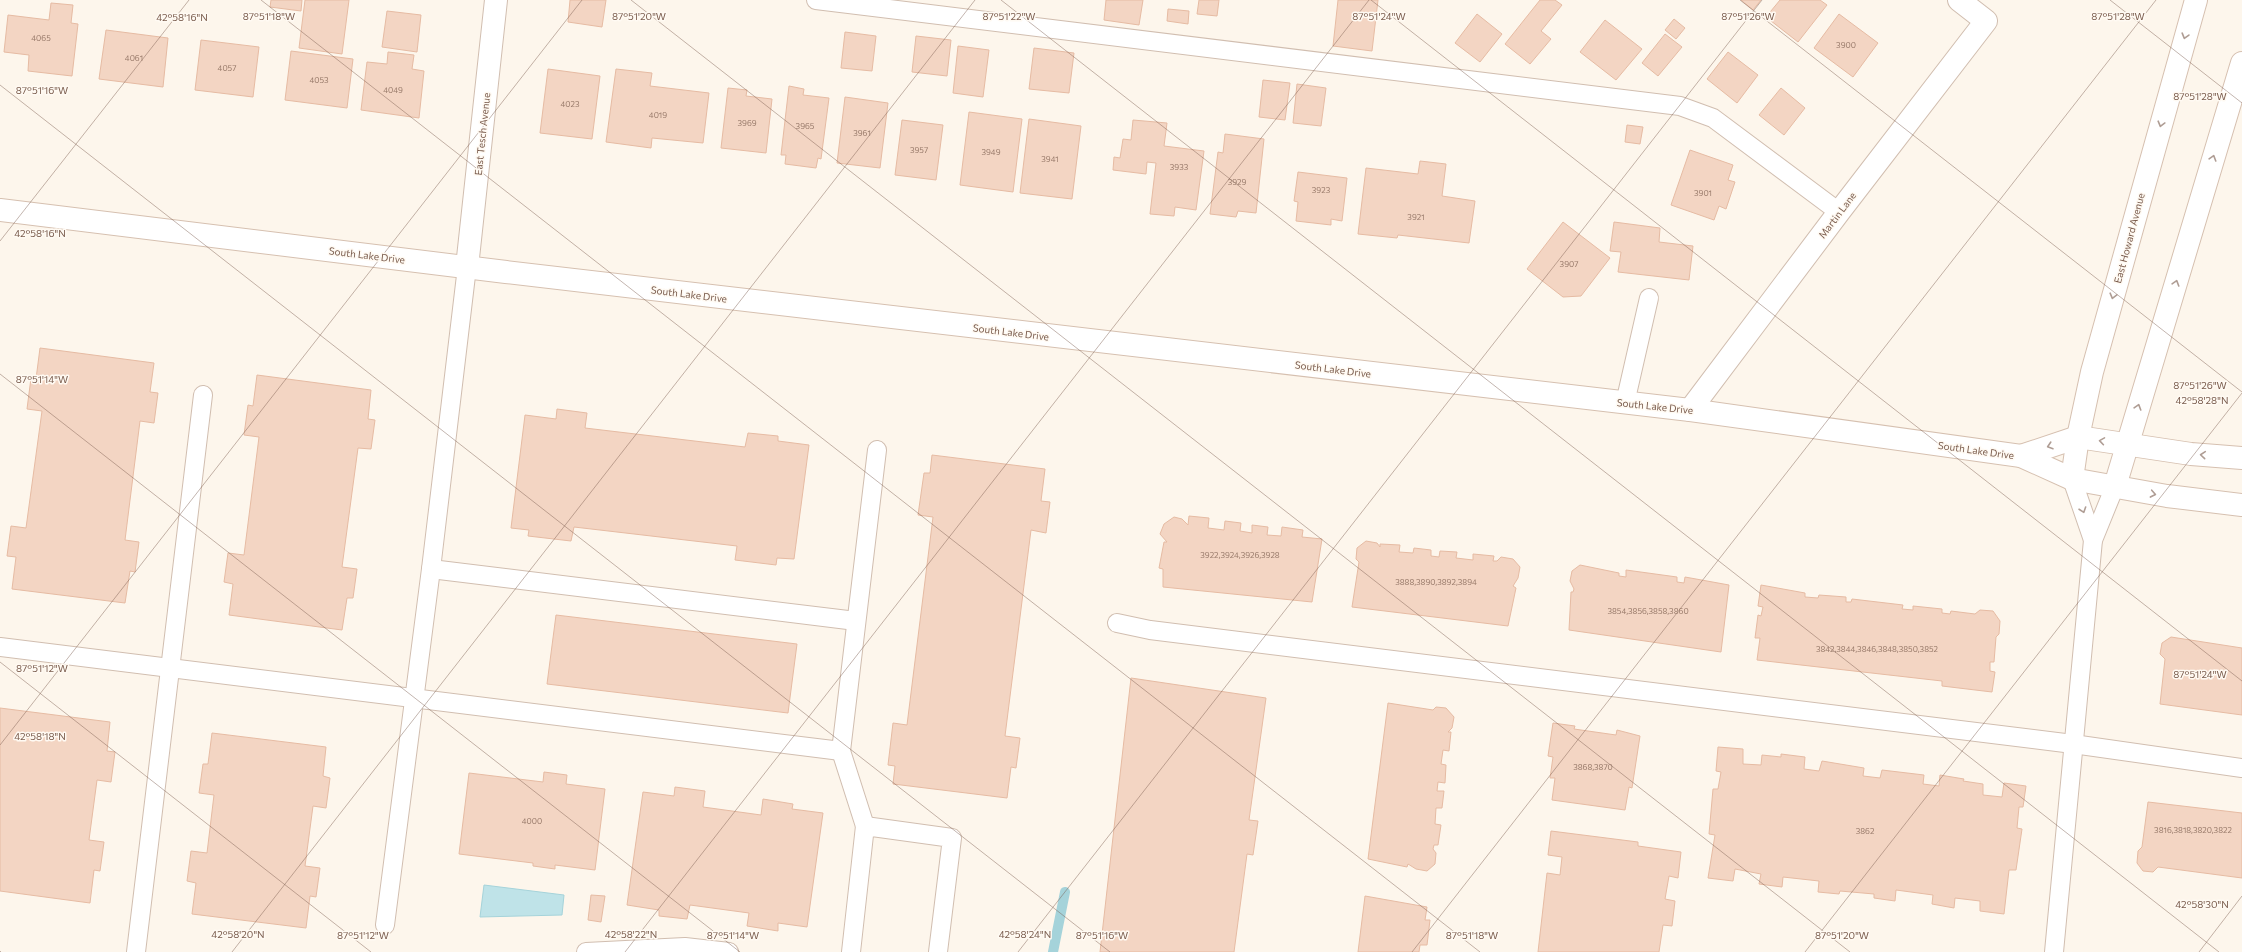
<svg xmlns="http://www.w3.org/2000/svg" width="2242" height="952" viewBox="0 0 2242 952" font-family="Commissioner,sans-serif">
	<rect width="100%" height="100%" fill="#fdf6ec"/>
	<polygon fill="#bfe3e8" stroke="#a5d3da" points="484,885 564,895 562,915 480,917"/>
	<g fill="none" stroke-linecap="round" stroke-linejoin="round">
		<polyline stroke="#a5d3da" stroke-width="10" points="1053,952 1065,892"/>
	</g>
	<g fill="#f3d5c3" stroke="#e6bba3">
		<polygon points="271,0 302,0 301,11 270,7"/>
		<polygon points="305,0 349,0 342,54 299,48"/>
		<polygon points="570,0 606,0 602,27 568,22"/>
		<polygon points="1106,0 1143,0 1139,25 1104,20"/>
		<polygon points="1199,0 1219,0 1217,16 1197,14"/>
		<polygon points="1338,0 1378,0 1372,51 1333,46"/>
		<polygon points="1540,0 1555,0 1562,5 1541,31 1551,39 1530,64 1505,44"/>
		<polygon points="1741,0 1761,0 1753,10"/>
		<polygon points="1780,0 1820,0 1827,5 1798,42 1766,17"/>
		<polygon points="51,3 73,5 71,23 78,24 72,76 28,71 29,55 4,52 8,15 49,20"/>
		<polygon points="1168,9 1189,11 1188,24 1167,21"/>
		<polygon points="387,11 421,15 417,52 382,47"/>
		<polygon points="1477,14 1502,34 1480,62 1455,43"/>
		<polygon points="1839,14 1878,43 1853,77 1814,48"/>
		<polygon points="1674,19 1685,28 1676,39 1665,30"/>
		<polygon points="1605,20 1642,49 1616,80 1580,52"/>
		<polygon points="106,30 168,38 163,87 99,79"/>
		<polygon points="845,32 876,36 872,71 841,68"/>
		<polygon points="1665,34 1682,47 1658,76 1642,63"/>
		<polygon points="916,36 951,40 947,76 912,72"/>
		<polygon points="201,40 259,47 253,97 195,90"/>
		<polygon points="958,46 989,50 983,97 953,93"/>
		<polygon points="1034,48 1074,53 1069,93 1029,89"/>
		<polygon points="291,51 353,59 347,108 285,100"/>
		<polygon points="388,52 414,55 412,69 424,71 419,118 361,110 367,62 387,64"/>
		<polygon points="1728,52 1758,75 1737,103 1707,79"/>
		<polygon points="548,69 600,76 592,139 540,133"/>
		<polygon points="616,69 652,73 650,86 709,93 703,143 652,138 651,148 606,142"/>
		<polygon points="1263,80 1290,83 1285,120 1259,117"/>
		<polygon points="1297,84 1326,88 1321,126 1293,123"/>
		<polygon points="789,86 804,89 803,95 829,98 821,159 818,158 816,168 785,164 786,155 781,155"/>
		<polygon points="728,88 747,90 746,96 772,99 766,153 721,148"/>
		<polygon points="1781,88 1805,108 1784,135 1759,115"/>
		<polygon points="845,97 888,103 880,168 837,163"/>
		<polygon points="969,112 1022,119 1013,192 960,185"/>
		<polygon points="1029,119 1081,126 1072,199 1020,193"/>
		<polygon points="902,120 943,125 936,180 895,175"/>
		<polygon points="1133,120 1167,123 1164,146 1204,151 1196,210 1175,207 1174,216 1150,214 1156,163 1147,162 1146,174 1113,170 1114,157 1120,158 1123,139 1131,140"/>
		<polygon points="1627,125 1643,127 1640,144 1625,142"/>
		<polygon points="1225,134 1264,139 1256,213 1238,211 1236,217 1210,214 1218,152 1223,153"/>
		<polygon points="1690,150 1733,165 1728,180 1735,182 1726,209 1719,206 1714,220 1671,205"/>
		<polygon points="1420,161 1446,164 1442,196 1475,201 1469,243 1398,235 1397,238 1358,234 1366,168 1418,174"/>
		<polygon points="1298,172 1347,178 1342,221 1331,219 1331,225 1296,221 1298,202 1294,201"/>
		<polygon points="1563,222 1610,258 1581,296 1563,297 1527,269"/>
		<polygon points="1614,222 1660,228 1659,242 1693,246 1689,280 1618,272 1621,252 1610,251"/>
		<polygon points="40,348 154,363 150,392 158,393 154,423 140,421 125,540 139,542 135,572 130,571 125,603 12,589 16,557 7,556 11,526 26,528 42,411 27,409 31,378 36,379"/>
		<polygon points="257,375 371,390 368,419 375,420 371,449 358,448 342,567 357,569 353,598 347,598 342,630 229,615 233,584 224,582 228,553 244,555 259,437 244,435 248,405 253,406"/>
		<polygon points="557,409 587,413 585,428 745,447 748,433 778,436 778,441 809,445 794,559 777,558 776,565 735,560 737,546 574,527 571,541 528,536 529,530 511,528 525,415 556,419"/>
		<polygon points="932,455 1045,469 1041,501 1050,502 1046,533 1031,530 1005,736 1020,738 1016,768 1011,767 1007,798 893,784 895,766 888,765 893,723 907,725 933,517 918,515 924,473 930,473"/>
		<polygon points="1189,516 1209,518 1208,528 1224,530 1225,521 1241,523 1240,531 1252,533 1252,525 1268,527 1267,535 1281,536 1282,527 1303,530 1302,537 1322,539 1312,602 1163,587 1163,569 1159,568 1164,542 1167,542 1160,534 1164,524 1174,517 1182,519 1188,525"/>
		<polygon points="1366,541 1377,543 1380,547 1380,544 1400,545 1399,552 1413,553 1414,548 1431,550 1431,556 1439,557 1440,551 1457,552 1456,558 1473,560 1473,554 1494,556 1493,561 1497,561 1501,557 1513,559 1520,567 1518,578 1513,586 1516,588 1508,626 1352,607 1359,562 1356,559 1357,548"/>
		<polygon points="1580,565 1619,573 1619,576 1626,577 1626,570 1677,577 1677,582 1684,583 1685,577 1729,585 1721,652 1569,630 1571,592 1573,592 1574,589 1570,581 1572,571"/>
		<polygon points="1761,585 1805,593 1805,597 1818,598 1819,595 1846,597 1846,602 1851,602 1852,599 1903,605 1902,609 1913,610 1913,606 1942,609 1942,613 1950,614 1951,611 1975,614 1980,610 1993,611 2000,621 1999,634 1996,637 1994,662 1990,662 1990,671 1995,672 1992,692 1942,686 1942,681 1757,660 1760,638 1755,638 1758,615 1761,616 1763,607 1758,606"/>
		<polygon points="556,615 797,644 788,713 547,684"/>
		<polygon points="2171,637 2242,648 2242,715 2160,704 2165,659 2160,654 2162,643"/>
		<polygon points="1131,678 1266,698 1249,820 1258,821 1253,855 1247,854 1234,952 1100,952"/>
		<polygon points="1388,703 1433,710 1436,707 1446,708 1454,717 1452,728 1448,732 1451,732 1449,751 1443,750 1441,764 1446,765 1445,783 1438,782 1437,791 1444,791 1442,808 1436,808 1435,824 1441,825 1438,845 1434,845 1433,849 1436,853 1435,864 1427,871 1416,869 1408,864 1407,867 1368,859"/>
		<polygon points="0,708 110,722 107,751 115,752 111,782 97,780 89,840 104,842 100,871 94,870 90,903 0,891"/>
		<polygon points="1553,723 1575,726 1574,729 1616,735 1617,730 1640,736 1632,788 1629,787 1625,810 1552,800 1555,778 1550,778 1553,757 1548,756"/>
		<polygon points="212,733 326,747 323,776 330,778 326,808 313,806 305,866 320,868 316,897 310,896 306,928 192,914 196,883 187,881 191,851 207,853 214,795 199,793 203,764 208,764"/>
		<polygon points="1718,747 1743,749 1743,764 1761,765 1762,755 1781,757 1781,754 1805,757 1804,769 1819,771 1822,761 1864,768 1863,776 1880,778 1882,770 1924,775 1923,784 1939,786 1940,775 1964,779 1963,781 1983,784 1983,795 2002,797 2004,783 2026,786 2023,807 2019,807 2017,828 2022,829 2016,870 2009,870 2004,914 1980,911 1980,901 1955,898 1954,908 1932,904 1933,895 1896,890 1895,901 1874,898 1874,894 1840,891 1839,894 1818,892 1819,881 1783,877 1782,887 1759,884 1761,874 1735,869 1733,881 1708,878 1715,835 1709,834 1713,789 1718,789 1721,772 1716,771"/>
		<polygon points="544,772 567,775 566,784 605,789 595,870 555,865 555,869 533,866 533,863 459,854 469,773 543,782"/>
		<polygon points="675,787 705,791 703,807 761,815 763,799 793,804 792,809 823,813 807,927 778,923 778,931 747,926 749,913 690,905 687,919 659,916 659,910 627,905 643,792 674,796"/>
		<polygon points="2148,802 2242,813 2242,878 2158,867 2153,872 2143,871 2137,863 2138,851 2142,847"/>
		<polygon points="1551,831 1638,842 1638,846 1681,852 1678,878 1669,876 1665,899 1675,901 1672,926 1663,925 1659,952 1538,952 1547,873 1560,875 1562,857 1548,855"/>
		<polygon points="591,895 605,896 601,922 588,920"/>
		<polygon points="1365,896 1427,907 1425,920 1430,920 1427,945 1420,945 1419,952 1358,952"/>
	</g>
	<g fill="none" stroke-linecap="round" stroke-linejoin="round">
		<defs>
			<g id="lane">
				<polyline points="816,0 1680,106 1713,118 1839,212"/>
				<polyline points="1625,403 1649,298"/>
				<polyline points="2072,479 2093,540"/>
				<polyline points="431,569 856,621"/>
				<polyline points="1117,623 1150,630 2073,744 2242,768"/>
				<polyline points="0,647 841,751 877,450"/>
				<polyline points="841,751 865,826"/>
				<polyline points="385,925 431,569 467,267"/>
				<polyline points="136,952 203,395"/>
				<polyline points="586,952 685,947 729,952"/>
				<polyline points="851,952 865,826 952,838 938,952"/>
				<polyline points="2054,952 2093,540 2115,486"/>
			</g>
			<g id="street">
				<polyline points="467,267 496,0"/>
				<polyline points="1690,410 1839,212 1986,21 1959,0"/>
			</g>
			<g id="secondary">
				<polyline points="0,210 506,272 1690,410 2021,456 2072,479 2167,496 2242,505"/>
				<polyline points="2021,456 2078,437 2191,454 2242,458"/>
				<polyline points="2072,479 2078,437 2092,372 2196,0"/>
				<polyline points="2115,486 2242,63"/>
			</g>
		</defs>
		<use href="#lane" stroke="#d1beb0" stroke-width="20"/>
		<use href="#street" stroke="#d1beb0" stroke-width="24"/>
		<use href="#secondary" stroke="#d6c0b0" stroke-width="24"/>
		<use href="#lane" stroke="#fff" stroke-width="18"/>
		<use href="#street" stroke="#fff" stroke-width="22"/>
		<use href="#secondary" stroke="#fff" stroke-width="22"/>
	</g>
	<defs><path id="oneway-chevron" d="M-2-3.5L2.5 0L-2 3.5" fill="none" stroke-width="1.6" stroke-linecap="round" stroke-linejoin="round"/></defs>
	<g stroke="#af9d94">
		<use href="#oneway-chevron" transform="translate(2185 36) rotate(106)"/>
		<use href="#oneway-chevron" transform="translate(2161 124) rotate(105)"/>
		<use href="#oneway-chevron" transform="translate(2213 158) rotate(-73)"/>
		<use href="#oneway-chevron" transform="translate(2176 283) rotate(-73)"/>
		<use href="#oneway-chevron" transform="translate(2113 296) rotate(105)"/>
		<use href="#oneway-chevron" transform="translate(2138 407) rotate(-73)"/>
		<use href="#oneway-chevron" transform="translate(2102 441) rotate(-171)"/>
		<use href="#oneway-chevron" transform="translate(2050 446) rotate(162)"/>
		<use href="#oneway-chevron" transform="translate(2203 455) rotate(-175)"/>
		<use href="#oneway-chevron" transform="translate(2153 494) rotate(11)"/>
		<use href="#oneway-chevron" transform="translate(2083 510) rotate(71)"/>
	</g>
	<path fill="none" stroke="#7a5c4d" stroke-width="1" stroke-opacity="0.45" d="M261,0L1480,952M631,0L1850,952M1001,0L2219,952M1371,0L2242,681M1740,0L2242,392M2110,0L2242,103M0,85L1110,952M0,241L189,0M0,374L740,952M0,662L371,952M0,745L582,0M0,951L1,952M232,952L975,0M625,952L1369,0M1018,952L1762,0M1412,952L2156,0M1805,952L2242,393M2199,952L2242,896"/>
	<g text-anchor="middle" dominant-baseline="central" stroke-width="3" stroke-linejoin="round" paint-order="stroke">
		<g font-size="8" fill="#987a6a">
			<text x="41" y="38">4065</text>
			<text x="1846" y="45">3900</text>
			<text x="134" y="58">4061</text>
			<text x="227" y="68">4057</text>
			<text x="319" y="80">4053</text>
			<text x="393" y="90">4049</text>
			<text x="570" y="104">4023</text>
			<text x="658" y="115">4019</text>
			<text x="747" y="123">3969</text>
			<text x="805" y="126">3965</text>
			<text x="862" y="133">3961</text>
			<text x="919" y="150">3957</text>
			<text x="991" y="152">3949</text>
			<text x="1050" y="159">3941</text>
			<text x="1179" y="167">3933</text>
			<text x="1237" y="182">3929</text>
			<text x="1321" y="190">3923</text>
			<text x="1703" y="193">3901</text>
			<text x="1416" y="217">3921</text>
			<text x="1569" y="264">3907</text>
			<text x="1240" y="555">3922,3924,3926,3928</text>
			<text x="1436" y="582">3888,3890,3892,3894</text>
			<text x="1648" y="611">3854,3856,3858,3860</text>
			<text x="1877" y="649">3842,3844,3846,3848,3850,3852</text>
			<text x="1593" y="767">3868,3870</text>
			<text x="532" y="821">4000</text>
			<text x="2193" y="830">3816,3818,3820,3822</text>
			<text x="1865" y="831">3862</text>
		</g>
		<g font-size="10" fill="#7a5c4d" stroke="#fffaf3">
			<text transform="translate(482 134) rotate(-84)">East Tesch Avenue</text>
			<text transform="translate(1837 215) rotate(-53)">Martin Lane</text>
			<text transform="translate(2129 238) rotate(-75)">East Howard Avenue</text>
			<text transform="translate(367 255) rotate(7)">South Lake Drive</text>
			<text transform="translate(689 294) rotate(7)">South Lake Drive</text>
			<text transform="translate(1011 332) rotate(7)">South Lake Drive</text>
			<text transform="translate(1333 369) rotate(7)">South Lake Drive</text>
			<text transform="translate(1655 406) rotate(6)">South Lake Drive</text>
			<text transform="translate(1976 450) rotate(8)">South Lake Drive</text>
		</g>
	</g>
	<g font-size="10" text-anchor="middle" fill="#7a5c4d" stroke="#fffaf3" stroke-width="3" stroke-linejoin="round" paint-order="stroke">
		<text x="2118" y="20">87°51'28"W</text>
		<text x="269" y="20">87°51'18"W</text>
		<text x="639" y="20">87°51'20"W</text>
		<text x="1009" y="20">87°51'22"W</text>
		<text x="1379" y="20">87°51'24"W</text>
		<text x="1748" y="20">87°51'26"W</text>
		<text x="182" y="21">42°58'16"N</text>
		<text x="42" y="94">87°51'16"W</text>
		<text x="2200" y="100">87°51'28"W</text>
		<text x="40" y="237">42°58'16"N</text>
		<text x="42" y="383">87°51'14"W</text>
		<text x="2200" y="389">87°51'26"W</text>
		<text x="2202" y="404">42°58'28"N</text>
		<text x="42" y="672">87°51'12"W</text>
		<text x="2200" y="678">87°51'24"W</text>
		<text x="40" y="740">42°58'18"N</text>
		<text x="2202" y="908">42°58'30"N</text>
		<text x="238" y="938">42°58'20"N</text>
		<text x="631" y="938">42°58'22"N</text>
		<text x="1025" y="938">42°58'24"N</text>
		<text x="363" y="939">87°51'12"W</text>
		<text x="733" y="939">87°51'14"W</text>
		<text x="1102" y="939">87°51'16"W</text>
		<text x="1472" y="939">87°51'18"W</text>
		<text x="1842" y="939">87°51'20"W</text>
	</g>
</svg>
